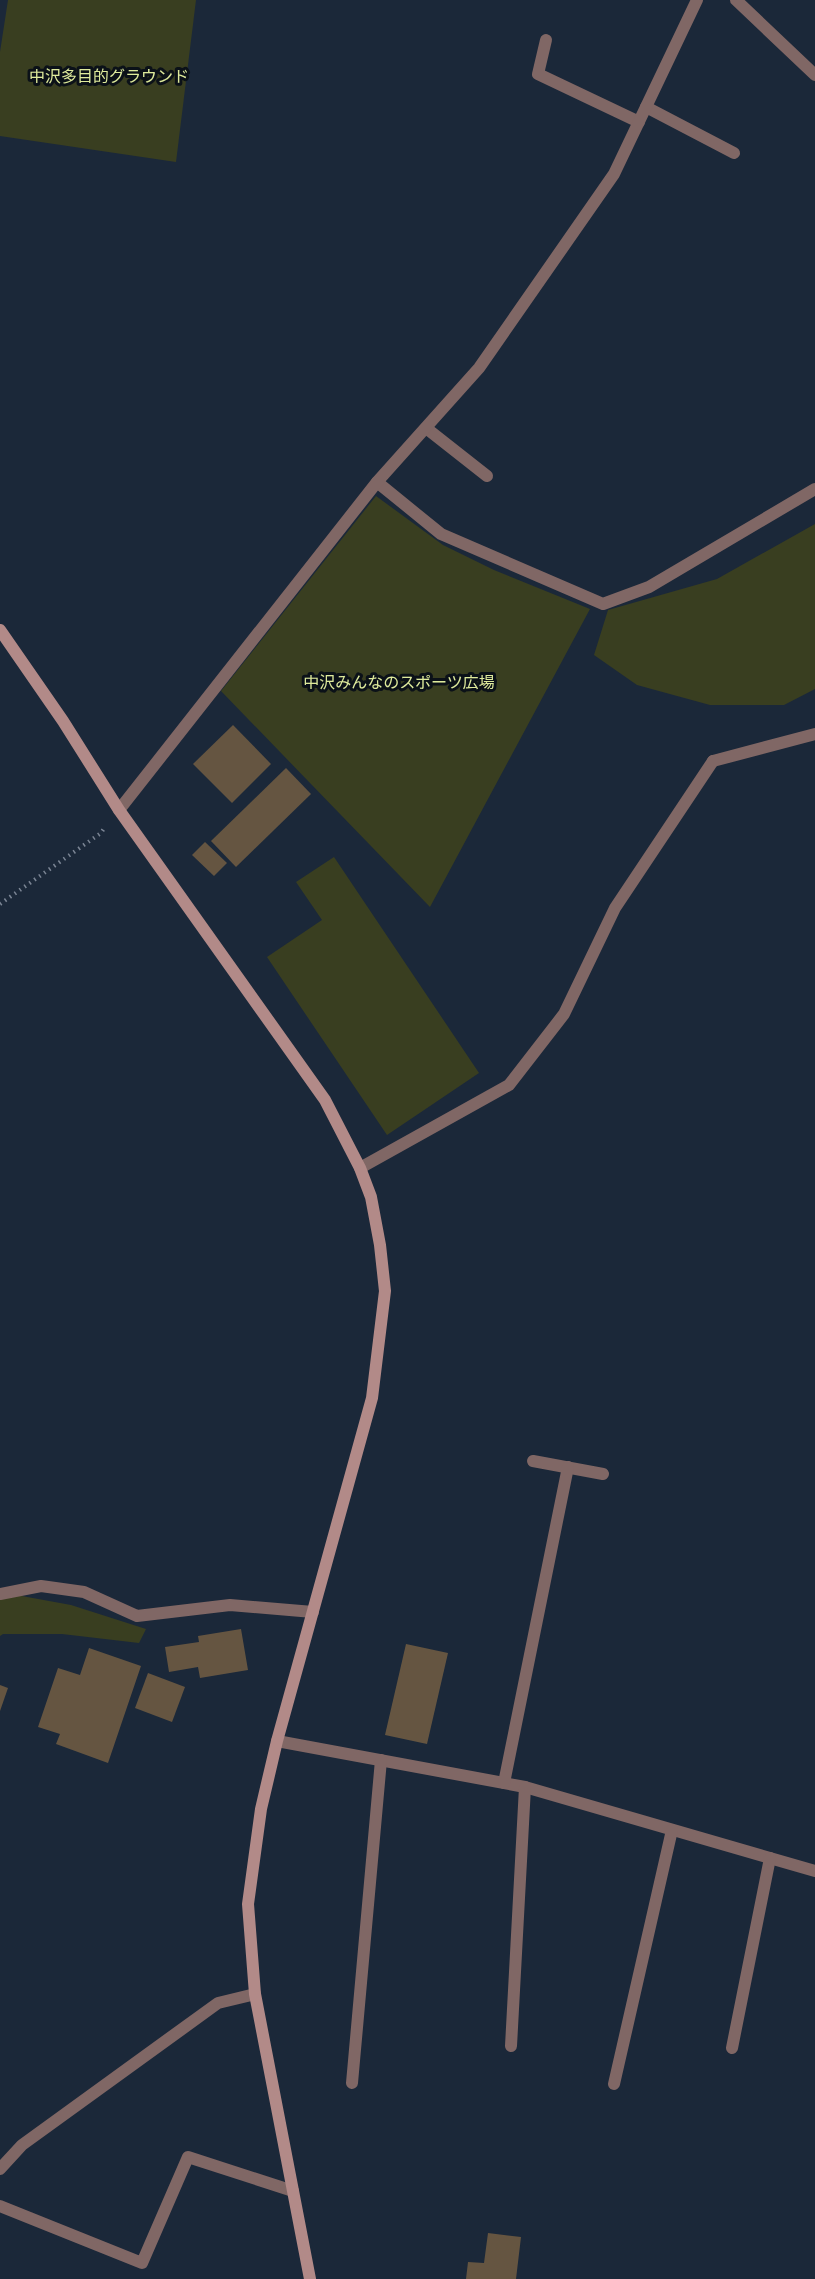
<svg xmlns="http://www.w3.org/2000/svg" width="815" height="2279" viewBox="0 0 815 2279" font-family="Helvetica,'Noto Sans JP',sans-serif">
	<rect width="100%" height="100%" fill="#1b2839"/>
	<g fill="#393e20">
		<polygon points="8,0 196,0 176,162 0,136 0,52"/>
		<polygon points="376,496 443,545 494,570 590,609 430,907 221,691"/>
		<polygon points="815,524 815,689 784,705 710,705 637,685 594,655 608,610 717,579"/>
		<polygon points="334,857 479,1073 387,1135 267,957 322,920 296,882"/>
		<polygon points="0,1592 71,1605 146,1629 139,1643 62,1634 3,1634 0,1636"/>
	</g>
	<g fill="#655541">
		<polygon points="233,725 271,764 232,803 193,764"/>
		<polygon points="286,768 311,794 236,867 211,841"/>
		<polygon points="205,842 227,863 214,876 192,855"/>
		<polygon points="241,1629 248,1670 200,1678 198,1667 169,1672 165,1647 199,1642 198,1636"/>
		<polygon points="406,1644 448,1653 427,1744 385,1735"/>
		<polygon points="89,1648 141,1666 108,1763 56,1744 60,1734 38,1727 58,1668 80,1675"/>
		<polygon points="148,1673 185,1687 172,1722 135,1708"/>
		<polygon points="0,1685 8,1688 0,1711"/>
		<polygon points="488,2233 521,2237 516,2279 466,2279 468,2262 484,2263"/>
	</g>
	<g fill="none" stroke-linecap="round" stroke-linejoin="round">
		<polyline stroke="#7b8594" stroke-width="4" stroke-dasharray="1.5 4.5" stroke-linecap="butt" points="0,904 101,833 105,827"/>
		<g stroke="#806765" stroke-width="12">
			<polyline points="546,40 538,74 639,122"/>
			<polyline points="646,107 734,153"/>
			<polyline points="426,428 487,476"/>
			<polyline points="713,761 815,734"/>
			<polyline points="0,1594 41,1586 84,1592 137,1616 230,1605 313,1612"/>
		</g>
		<g stroke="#806765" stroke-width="12">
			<polyline points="736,0 815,75"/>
			<polyline points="377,482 441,534 603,604 649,587 815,489"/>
			<polyline points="119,810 377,482 479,368 614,174 697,0"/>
			<polyline points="360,1168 509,1085 564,1014 615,908 713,761"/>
			<polyline points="533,1461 603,1474"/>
			<polyline points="277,1741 525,1787 815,1871"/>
			<polyline points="504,1783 568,1467"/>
			<polyline points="511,2046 525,1787"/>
			<polyline points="732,2048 770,1858"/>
			<polyline points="352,2083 381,1760"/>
			<polyline points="614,2084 672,1830"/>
			<polyline points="0,2169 22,2145 218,2003 255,1994"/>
			<polyline points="0,2206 142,2263 188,2157 293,2191"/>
		</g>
		<polyline stroke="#b28a88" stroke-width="12" points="0,630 63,721 119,810 325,1100 360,1168 371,1197 380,1245 385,1291 372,1398 277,1741 261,1809 248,1904 255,1994 310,2279"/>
	</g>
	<g text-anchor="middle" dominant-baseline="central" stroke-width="6" stroke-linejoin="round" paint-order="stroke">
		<g font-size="16" fill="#dfeb9c" stroke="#0b1118">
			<text x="109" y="76">中沢多目的グラウンド</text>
			<text x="399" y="682">中沢みんなのスポーツ広場</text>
		</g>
	</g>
</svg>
